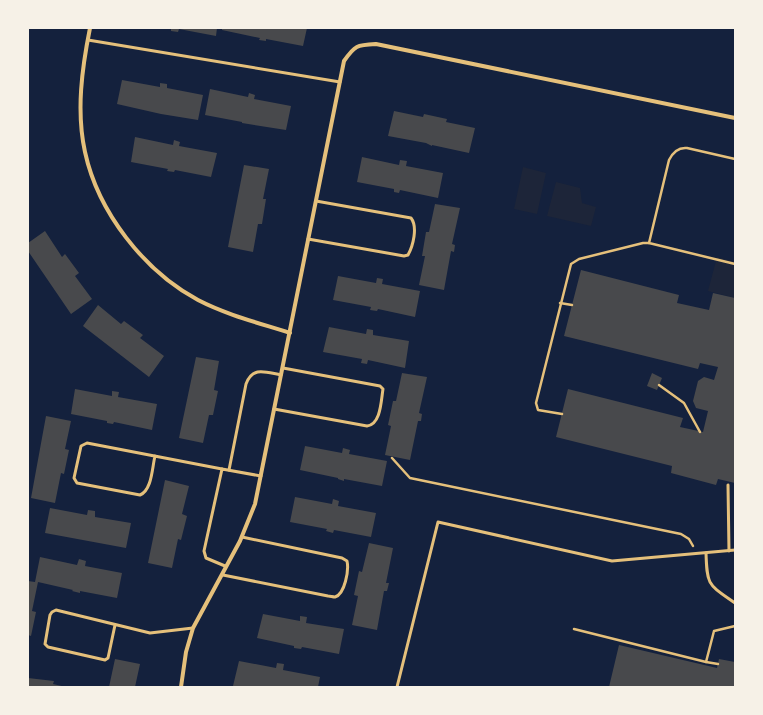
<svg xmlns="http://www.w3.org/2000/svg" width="763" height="715" viewBox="0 0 763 715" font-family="'Playfair Display',serif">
	<rect width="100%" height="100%" fill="#14213d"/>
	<g fill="#1d2539">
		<polygon points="523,167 546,173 537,214 514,209"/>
		<polygon points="556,182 580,188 582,203 596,207 591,226 547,216"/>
		<polygon points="717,257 735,262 735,298 708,291"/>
	</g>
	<g fill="#48494c">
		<polygon points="171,28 217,28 216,36 179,29 178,32 171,31"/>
		<polygon points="222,28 307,28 303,46 266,39 266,41 259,40 260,38 222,30"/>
		<polygon points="122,80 160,87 160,83 167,84 167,88 203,95 198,120 161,114 117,104"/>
		<polygon points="210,89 248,97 249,93 255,95 254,99 291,106 286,130 242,123 242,122 205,115"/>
		<polygon points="394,111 423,117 424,114 447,119 446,122 475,128 469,153 432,145 432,146 426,143 388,136"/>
		<polygon points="135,137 173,145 174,140 180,142 179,146 217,153 211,177 175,170 174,172 167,171 168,169 131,162"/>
		<polygon points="362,157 399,165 400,160 407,161 406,166 443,173 438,198 400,190 399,193 394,192 394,189 357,182"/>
		<polygon points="244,165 269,169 263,199 266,199 262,224 258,224 253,252 228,247"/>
		<polygon points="435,204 460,208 452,244 455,245 454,252 451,251 444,290 419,285 425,256 422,256 426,232 429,232"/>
		<polygon points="45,231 62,257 65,254 79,273 75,276 92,299 71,314 28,251 28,243"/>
		<polygon points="581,270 679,295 677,303 709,310 713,293 735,298 735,483 718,479 716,485 671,473 672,466 556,437 568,389 683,418 680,427 703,432 708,411 696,408 693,401 698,381 704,377 714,380 718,367 700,363 698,369 564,336"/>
		<polygon points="338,276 376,283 377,278 383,279 382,284 420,291 415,317 378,309 377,311 370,310 371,307 333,300"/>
		<polygon points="98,305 121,324 124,321 143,335 140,338 164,356 149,377 83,326"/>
		<polygon points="329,327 366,334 367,329 373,330 373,335 409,341 405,368 368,360 367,364 361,363 362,359 323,352"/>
		<polygon points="196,357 219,361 214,390 218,391 213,415 209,415 203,443 179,438"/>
		<polygon points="402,373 427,377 419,413 422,414 421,421 418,421 410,460 385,455 391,426 388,425 393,401 396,401"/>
		<polygon points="652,373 662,378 657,390 647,386"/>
		<polygon points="75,389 112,396 112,391 119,392 118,397 157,404 152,430 114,422 113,424 107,423 107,421 71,414"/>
		<polygon points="46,416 71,421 65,449 69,450 64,474 61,473 55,503 31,498"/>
		<polygon points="305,446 342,453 343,448 350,450 349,454 387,461 382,486 344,479 344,481 338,479 338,478 300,470"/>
		<polygon points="165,480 189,486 182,514 187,516 181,540 178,539 172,568 148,563"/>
		<polygon points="295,497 332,504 333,499 339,501 338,506 376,513 371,537 334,530 333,533 326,531 327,529 290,522"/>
		<polygon points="50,508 87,515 88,510 95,511 95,517 131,523 126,548 45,533"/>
		<polygon points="369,543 393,548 386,583 389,583 387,591 384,591 377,630 352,625 358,596 354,595 359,571 362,572"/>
		<polygon points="40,557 77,565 79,559 86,561 85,566 122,573 117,598 80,591 80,593 72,591 73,590 38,582 32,611 36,612 31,636 28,635 28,581 35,582"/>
		<polygon points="263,614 300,621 300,616 307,617 306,623 344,629 339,654 302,647 301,649 294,648 294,646 257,638"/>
		<polygon points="619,645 717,668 719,659 735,662 735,687 609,687"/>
		<polygon points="115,659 140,664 135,687 109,687"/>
		<polygon points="239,661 276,668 277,663 284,664 283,670 320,677 318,687 233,686"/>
		<polygon points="28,678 54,681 53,684 66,687 28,687"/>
	</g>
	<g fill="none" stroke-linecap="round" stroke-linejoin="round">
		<g stroke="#e5c07b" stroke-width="2.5">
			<path d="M735,159L687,148C678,147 673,152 669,160L649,243L735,264"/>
			<polyline points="560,303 572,305"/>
			<polyline points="659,385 684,403 700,432"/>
			<polyline points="562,414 538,410 536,403 571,264 579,259 643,243 649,243"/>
			<polyline points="392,458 410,478 681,534 689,539 693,546"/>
			<polyline points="574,629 706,662"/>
			<polyline points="718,664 706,662 714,631 735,626"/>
		</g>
		<g stroke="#e5c07b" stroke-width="3">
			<polyline points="88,40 340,82"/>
			<path d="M308,239L404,256L408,255C413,246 418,227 411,218L316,201"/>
			<path d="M274,409L367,426C381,424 381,401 383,389L380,386L283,368"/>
			<path d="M155,456C152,468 152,490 140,495L77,483L74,478L81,446L87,443L222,469"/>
			<path d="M229,470L246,384C253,366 265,372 281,375"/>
			<polyline points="728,485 729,551"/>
			<path d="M706,553C707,586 708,584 735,603"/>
			<polyline points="225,566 206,558 204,551 222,469 261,476"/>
			<path d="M223,575L328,596C330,596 333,597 335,597C345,594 349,570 347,561L342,558L242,537"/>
			<polyline points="115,625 108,658 105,660 48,647 45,644 50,615 52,612 56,610 150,633 193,628"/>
			<polyline points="397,687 438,522 612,561 735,550"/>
		</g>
		<g stroke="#e5c07b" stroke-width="4">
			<path d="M90,28C82,68 76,111 85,152C98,212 144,271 198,300C227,315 259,323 290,333"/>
			<path d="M181,687L186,652L193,628L240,541L255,504L344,61C355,45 357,45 376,44L735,118"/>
		</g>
	</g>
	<rect width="763" height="715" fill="none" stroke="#f6f1e7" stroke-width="58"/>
</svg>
